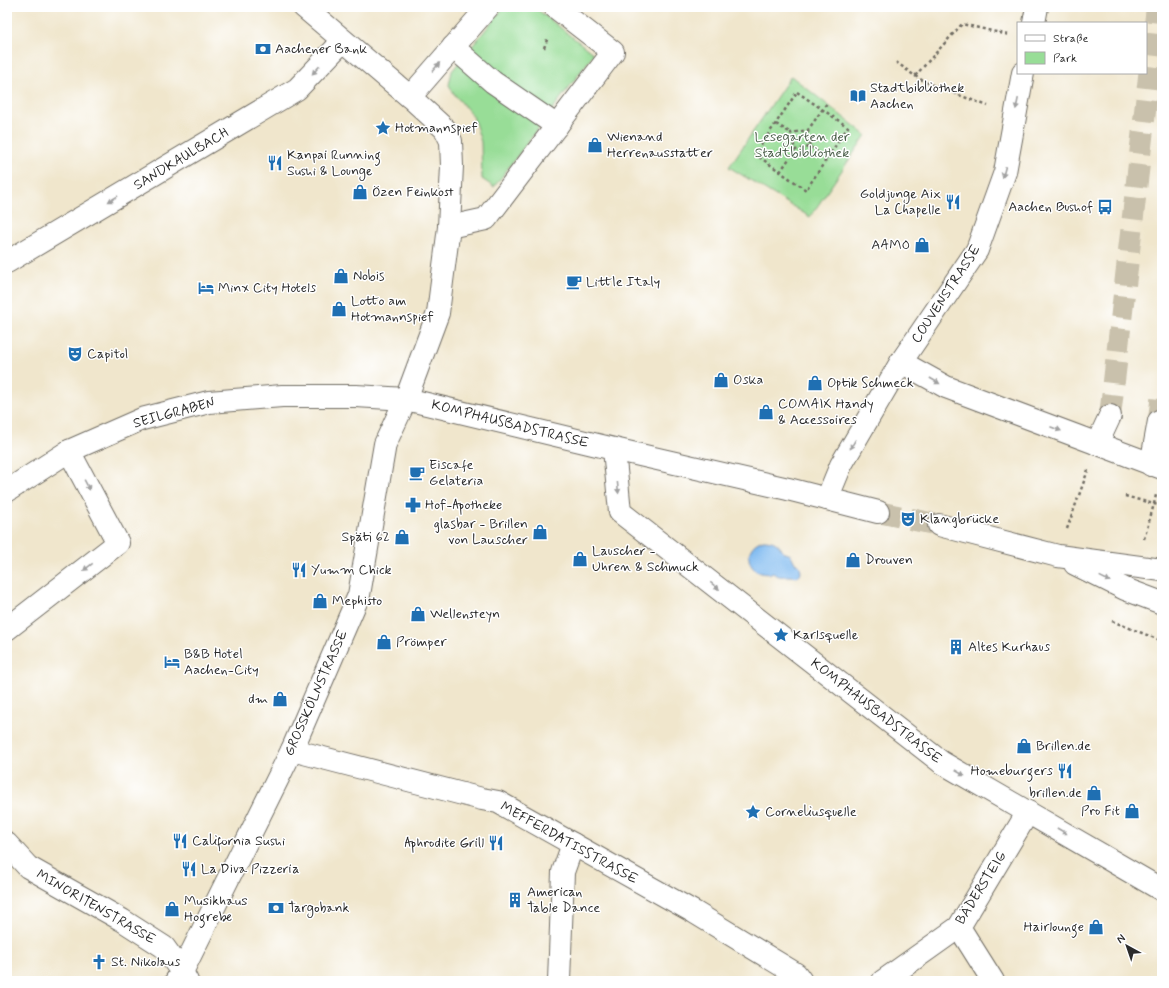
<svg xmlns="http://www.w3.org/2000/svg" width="1169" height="988" viewBox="0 0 1169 988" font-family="Mynerve,sans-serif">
	<rect width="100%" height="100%" fill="#fff"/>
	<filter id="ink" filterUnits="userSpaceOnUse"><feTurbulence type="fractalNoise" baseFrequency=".025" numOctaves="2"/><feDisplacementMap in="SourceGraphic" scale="8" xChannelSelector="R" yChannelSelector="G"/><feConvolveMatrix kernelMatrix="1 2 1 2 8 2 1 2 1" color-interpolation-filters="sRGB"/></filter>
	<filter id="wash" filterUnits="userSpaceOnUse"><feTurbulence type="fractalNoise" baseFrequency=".012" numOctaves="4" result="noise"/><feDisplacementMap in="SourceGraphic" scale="16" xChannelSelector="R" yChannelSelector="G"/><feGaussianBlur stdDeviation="0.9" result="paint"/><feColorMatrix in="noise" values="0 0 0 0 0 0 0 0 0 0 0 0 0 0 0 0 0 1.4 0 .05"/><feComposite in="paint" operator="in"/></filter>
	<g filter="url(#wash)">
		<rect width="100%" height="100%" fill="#f0e6cc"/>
		<g fill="#98dd97" stroke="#628461">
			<polygon points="504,7 534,7 594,54 494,187 482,179 481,142 473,116 455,95 449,85 452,71"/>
			<polygon points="791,76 866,135 810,217 729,167"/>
		</g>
		<path fill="#7eb9f0" stroke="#54728e" d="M763,540C773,540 779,543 783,552L791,555L795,563L800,566L801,573C796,579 795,576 789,576C781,576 781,578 773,573C748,579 739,548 763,540Z"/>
	</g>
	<g filter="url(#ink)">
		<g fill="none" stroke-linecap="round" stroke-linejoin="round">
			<g stroke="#c9c1ac" stroke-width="22" stroke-dasharray="22 11" stroke-linecap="butt">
				<polyline points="1110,416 1157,7"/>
				<polyline points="1159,421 1162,392"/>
				<polyline points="878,512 939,525"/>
			</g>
			<defs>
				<g id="minor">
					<polyline points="1034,23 1037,7"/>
					<polyline points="453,47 493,82 557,126"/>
					<polyline points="410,97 488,7"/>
					<polyline points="449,227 486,219 613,52 555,7"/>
					<polyline points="7,262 297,89 343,41"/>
					<polyline points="901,362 946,387 1162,468"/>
					<polyline points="1097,444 1110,416"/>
					<polyline points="614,449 620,512 941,762 1162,890"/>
					<polyline points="1151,465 1159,421"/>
					<polyline points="7,491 69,451 142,419 209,402 282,396 356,396 406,399 614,449 788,489 878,512"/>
					<polyline points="827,499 841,465 901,362 977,250 1005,172 1023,73"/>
					<polyline points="939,525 1058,556 1162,570"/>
					<polyline points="1075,564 1125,589 1162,603"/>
					<polyline points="7,629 118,543 69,451"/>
					<polyline points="292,750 482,799 498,802 694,912 796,974 801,981"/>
					<polyline points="7,844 28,867 122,920 164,947 182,972 187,981"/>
					<polyline points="959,927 993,981"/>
					<polyline points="176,981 182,972 292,750 359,595 385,444 406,399 438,313 449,227 452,166 451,141 445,129 410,97 304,7"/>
					<polyline points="559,981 563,872 573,844"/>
					<polyline points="883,981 959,927 1028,812"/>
				</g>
			</defs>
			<use href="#minor" stroke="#706c63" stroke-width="24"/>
			<g stroke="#706c63" stroke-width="2.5" stroke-dasharray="3 3" stroke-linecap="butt">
				<polyline points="544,48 548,37"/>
				<polyline points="896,62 915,76 962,24 1009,35"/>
				<polyline points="915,76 927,83 988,106"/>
				<polygon points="797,92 848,127 806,190 755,154"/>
				<polyline points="776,124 791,133"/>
				<polyline points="808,130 810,147 795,150 791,133 808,130 827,103"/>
				<polyline points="810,147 828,158"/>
				<polyline points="780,172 795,150"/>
				<polyline points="1125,496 1154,504 1156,495"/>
				<polyline points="1067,529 1088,470"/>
				<polyline points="1144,539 1154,504 1162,506"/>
				<polyline points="1112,621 1162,641"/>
			</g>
			<use href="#minor" stroke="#fff" stroke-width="22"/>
		</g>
		<defs><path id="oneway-solid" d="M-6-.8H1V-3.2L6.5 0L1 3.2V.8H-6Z"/></defs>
		<g fill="#a0a0a0">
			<use href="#oneway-solid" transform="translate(436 67) rotate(-49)"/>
			<use href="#oneway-solid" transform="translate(316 70) rotate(133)"/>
			<use href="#oneway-solid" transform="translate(1017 104) rotate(102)"/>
			<use href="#oneway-solid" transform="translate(1004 172) rotate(105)"/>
			<use href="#oneway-solid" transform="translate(113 199) rotate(149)"/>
			<use href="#oneway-solid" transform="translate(935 381) rotate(30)"/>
			<use href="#oneway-solid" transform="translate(1056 429) rotate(21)"/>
			<use href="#oneway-solid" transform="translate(853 444) rotate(120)"/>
			<use href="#oneway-solid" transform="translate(87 485) rotate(62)"/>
			<use href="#oneway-solid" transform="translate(618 488) rotate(84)"/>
			<use href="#oneway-solid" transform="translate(88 567) rotate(142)"/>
			<use href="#oneway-solid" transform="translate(1105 579) rotate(26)"/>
			<use href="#oneway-solid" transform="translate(715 586) rotate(38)"/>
			<use href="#oneway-solid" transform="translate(960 773) rotate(30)"/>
			<use href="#oneway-solid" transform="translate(1062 831) rotate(30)"/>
		</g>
	</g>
	<defs>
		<symbol id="bank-bare" viewBox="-9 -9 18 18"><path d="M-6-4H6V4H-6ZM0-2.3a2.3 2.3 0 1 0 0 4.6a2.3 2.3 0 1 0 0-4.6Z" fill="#1f6fb2" stroke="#fff" stroke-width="2.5" paint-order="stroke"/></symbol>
		<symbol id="library-bare" viewBox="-9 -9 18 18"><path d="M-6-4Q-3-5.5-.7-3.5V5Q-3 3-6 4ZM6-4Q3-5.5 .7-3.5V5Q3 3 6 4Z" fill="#1f6fb2" stroke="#fff" stroke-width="2.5" paint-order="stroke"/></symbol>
		<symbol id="sight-bare" viewBox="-9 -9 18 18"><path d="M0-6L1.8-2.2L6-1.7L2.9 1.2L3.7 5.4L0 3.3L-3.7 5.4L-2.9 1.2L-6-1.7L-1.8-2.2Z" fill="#1f6fb2" stroke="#fff" stroke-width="2.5" paint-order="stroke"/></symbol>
		<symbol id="shop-bare" viewBox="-9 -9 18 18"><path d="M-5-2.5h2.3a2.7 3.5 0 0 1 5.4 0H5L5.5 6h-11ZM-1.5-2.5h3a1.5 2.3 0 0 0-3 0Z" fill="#1f6fb2" stroke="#fff" stroke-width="2.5" paint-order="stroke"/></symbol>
		<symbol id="restaurant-bare" viewBox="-9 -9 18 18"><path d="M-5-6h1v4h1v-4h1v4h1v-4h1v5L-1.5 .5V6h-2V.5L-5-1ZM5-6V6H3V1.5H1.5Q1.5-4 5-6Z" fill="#1f6fb2" stroke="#fff" stroke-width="2.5" paint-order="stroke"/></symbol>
		<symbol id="bus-bare" viewBox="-9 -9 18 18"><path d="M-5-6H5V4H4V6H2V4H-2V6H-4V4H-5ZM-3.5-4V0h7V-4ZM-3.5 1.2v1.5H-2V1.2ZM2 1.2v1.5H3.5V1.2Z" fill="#1f6fb2" stroke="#fff" stroke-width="2.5" paint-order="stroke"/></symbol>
		<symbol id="cafe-bare" viewBox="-9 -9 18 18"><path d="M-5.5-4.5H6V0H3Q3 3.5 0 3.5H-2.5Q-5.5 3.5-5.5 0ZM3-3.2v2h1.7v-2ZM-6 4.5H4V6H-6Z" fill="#1f6fb2" stroke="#fff" stroke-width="2.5" paint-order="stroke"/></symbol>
		<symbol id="hotel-bare" viewBox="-9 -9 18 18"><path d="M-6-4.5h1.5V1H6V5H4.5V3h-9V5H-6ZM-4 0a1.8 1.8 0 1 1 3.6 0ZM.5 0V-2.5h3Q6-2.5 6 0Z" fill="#1f6fb2" stroke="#fff" stroke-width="2.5" paint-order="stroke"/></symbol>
		<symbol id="theatre-bare" viewBox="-9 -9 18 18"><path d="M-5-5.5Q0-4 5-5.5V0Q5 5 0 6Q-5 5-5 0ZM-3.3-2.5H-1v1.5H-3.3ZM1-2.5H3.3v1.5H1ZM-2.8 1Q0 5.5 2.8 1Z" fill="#1f6fb2" stroke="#fff" stroke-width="2.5" paint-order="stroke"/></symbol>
		<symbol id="pharmacy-bare" viewBox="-9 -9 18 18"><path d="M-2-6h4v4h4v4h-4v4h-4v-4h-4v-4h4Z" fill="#1f6fb2" stroke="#fff" stroke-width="2.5" paint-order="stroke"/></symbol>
		<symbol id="building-bare" viewBox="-9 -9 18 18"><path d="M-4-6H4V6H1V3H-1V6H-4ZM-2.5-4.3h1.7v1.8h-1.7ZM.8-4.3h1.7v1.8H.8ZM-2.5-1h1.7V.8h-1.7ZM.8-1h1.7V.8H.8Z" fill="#1f6fb2" stroke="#fff" stroke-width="2.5" paint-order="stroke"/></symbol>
		<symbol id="church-bare" viewBox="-9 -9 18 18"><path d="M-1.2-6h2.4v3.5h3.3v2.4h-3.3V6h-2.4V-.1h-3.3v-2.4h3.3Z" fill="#1f6fb2" stroke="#fff" stroke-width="2.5" paint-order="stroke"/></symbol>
	</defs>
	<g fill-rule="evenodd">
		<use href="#bank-bare" x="252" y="38" width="22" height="22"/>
		<use href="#library-bare" x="847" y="85" width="22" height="22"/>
		<use href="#sight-bare" x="372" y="117" width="22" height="22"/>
		<use href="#shop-bare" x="584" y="134" width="22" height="22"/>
		<use href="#restaurant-bare" x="264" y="152" width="22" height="22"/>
		<use href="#shop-bare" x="349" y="181" width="22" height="22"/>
		<use href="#restaurant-bare" x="942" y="191" width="22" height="22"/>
		<use href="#bus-bare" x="1094" y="196" width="22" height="22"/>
		<use href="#shop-bare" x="911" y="234" width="22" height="22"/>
		<use href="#shop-bare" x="330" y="265" width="22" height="22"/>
		<use href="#cafe-bare" x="563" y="271" width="22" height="22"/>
		<use href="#hotel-bare" x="195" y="277" width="22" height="22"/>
		<use href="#shop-bare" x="328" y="298" width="22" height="22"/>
		<use href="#theatre-bare" x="64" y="343" width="22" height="22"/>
		<use href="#shop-bare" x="710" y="369" width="22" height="22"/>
		<use href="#shop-bare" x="804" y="372" width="22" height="22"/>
		<use href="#shop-bare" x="755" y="401" width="22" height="22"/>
		<use href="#cafe-bare" x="406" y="462" width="22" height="22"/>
		<use href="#pharmacy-bare" x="402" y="494" width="22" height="22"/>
		<use href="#theatre-bare" x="897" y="508" width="22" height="22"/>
		<use href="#shop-bare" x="529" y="521" width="22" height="22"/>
		<use href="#shop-bare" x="391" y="526" width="22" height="22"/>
		<use href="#shop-bare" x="569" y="548" width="22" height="22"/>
		<use href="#shop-bare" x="842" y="549" width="22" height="22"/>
		<use href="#restaurant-bare" x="288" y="559" width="22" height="22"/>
		<use href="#shop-bare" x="309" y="590" width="22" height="22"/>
		<use href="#shop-bare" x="407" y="603" width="22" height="22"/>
		<use href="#sight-bare" x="770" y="624" width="22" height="22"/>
		<use href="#shop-bare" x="373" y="631" width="22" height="22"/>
		<use href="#building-bare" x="945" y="636" width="22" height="22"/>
		<use href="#hotel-bare" x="161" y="651" width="22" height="22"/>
		<use href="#shop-bare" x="269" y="688" width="22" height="22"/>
		<use href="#shop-bare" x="1013" y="735" width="22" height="22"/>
		<use href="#restaurant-bare" x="1054" y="760" width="22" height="22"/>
		<use href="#shop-bare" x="1083" y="782" width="22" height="22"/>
		<use href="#shop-bare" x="1121" y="800" width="22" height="22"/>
		<use href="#sight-bare" x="742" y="801" width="22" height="22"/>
		<use href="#restaurant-bare" x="169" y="830" width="22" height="22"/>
		<use href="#restaurant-bare" x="485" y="832" width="22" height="22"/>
		<use href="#restaurant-bare" x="178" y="858" width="22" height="22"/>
		<use href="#building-bare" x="504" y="889" width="22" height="22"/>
		<use href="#bank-bare" x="265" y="897" width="22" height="22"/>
		<use href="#shop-bare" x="161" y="898" width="22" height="22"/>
		<use href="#shop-bare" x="1085" y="916" width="22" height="22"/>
		<use href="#church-bare" x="88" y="951" width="22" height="22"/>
	</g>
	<g text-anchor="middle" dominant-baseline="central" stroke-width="3" stroke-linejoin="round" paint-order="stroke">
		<g font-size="14" fill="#2b2b2b" stroke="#fff" text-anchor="start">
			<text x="275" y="49">Aachener Bank</text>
			<text x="870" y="88">Stadtbibliothek<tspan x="870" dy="16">Aachen</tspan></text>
			<text x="395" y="128">Hotmannspief</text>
			<text x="607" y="137">Wienand<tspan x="607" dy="16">Herrenausstatter</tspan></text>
			<text x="287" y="155">Kanpai Running<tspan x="287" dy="16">Sushi &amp; Lounge</tspan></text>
			<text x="372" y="192">Özen Feinkost</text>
			<text x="941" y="194" text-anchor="end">Goldjunge Aix<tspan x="941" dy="16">La Chapelle</tspan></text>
			<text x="1093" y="207" text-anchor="end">Aachen Bushof</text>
			<text x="910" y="245" text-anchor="end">AAMO</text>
			<text x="353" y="276">Nobis</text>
			<text x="586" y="282">Little Italy</text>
			<text x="218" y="288">Minx City Hotels</text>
			<text x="351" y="301">Lotto am<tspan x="351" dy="16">Hotmannspief</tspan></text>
			<text x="87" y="354">Capitol</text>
			<text x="733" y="380">Oska</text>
			<text x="827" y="383">Optik Schmeck</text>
			<text x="778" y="404">COMAIX Handy<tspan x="778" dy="16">&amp; Accessoires</tspan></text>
			<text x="429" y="465">Eiscafe<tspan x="429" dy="16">Gelateria</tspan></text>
			<text x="425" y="505">Hof-Apotheke</text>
			<text x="920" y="519">Klangbrücke</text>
			<text x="528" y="524" text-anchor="end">glasbar - Brillen<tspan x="528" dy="16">von Lauscher</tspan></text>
			<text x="390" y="537" text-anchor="end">Späti 62</text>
			<text x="592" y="551">Lauscher -<tspan x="592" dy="16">Uhren &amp; Schmuck</tspan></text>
			<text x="865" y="560">Drouven</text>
			<text x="311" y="570">Yumm Chick</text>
			<text x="332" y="601">Mephisto</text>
			<text x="430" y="614">Wellensteyn</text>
			<text x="793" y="635">Karlsquelle</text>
			<text x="396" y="642">Prömper</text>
			<text x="968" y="647">Altes Kurhaus</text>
			<text x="184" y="654">B&amp;B Hotel<tspan x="184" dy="16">Aachen-City</tspan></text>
			<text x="268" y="699" text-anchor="end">dm</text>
			<text x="1036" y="746">Brillen.de</text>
			<text x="1053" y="771" text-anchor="end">Homeburgers</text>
			<text x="1082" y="793" text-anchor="end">brillen.de</text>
			<text x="1120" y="811" text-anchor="end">Pro Fit</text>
			<text x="765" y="812">Corneliusquelle</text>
			<text x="192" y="841">California Sushi</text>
			<text x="484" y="843" text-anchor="end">Aphrodite Grill</text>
			<text x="201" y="869">La Diva Pizzeria</text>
			<text x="527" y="892">American<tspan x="527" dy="16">Table Dance</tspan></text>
			<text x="184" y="901">Musikhaus<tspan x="184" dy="16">Hogrebe</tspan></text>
			<text x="288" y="908">Targobank</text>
			<text x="1084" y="927" text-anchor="end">Hairlounge</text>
			<text x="111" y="962">St. Nikolaus</text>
		</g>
		<g font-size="14" fill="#4c604b" stroke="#fff">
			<text x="802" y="137">Lesegarten der<tspan x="802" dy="16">Stadtbibliothek</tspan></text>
		</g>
		<g font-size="14" fill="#2b2b2b" stroke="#fff">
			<text transform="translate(181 159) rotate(-31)">SANDKAULBACH</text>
			<text transform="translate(946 294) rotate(-57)">COUVENSTRASSE</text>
			<text transform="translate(174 413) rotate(-15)">SEILGRABEN</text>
			<text transform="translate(510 424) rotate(14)">KOMPHAUSBADSTRASSE</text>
			<text transform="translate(316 693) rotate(-66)">GROSSKÖLNSTRASSE</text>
			<text transform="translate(876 711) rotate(38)">KOMPHAUSBADSTRASSE</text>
			<text transform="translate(569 843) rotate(29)">MEFFERDATISSTRASSE</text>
			<text transform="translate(981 888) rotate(-58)">BÄDERSTEIG</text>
			<text transform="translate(96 907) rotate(30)">MINORITENSTRASSE</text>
		</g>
	</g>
	<rect width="1169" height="988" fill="none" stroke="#fff" stroke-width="24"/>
	<rect x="1017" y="22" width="130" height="52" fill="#ffffff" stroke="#aaaaaa"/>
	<rect x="1025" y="35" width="20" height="6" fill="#ffffff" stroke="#aaaaaa"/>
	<text x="1053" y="42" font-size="12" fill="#2b2b2b">Straße</text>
	<rect x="1025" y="52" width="20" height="12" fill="#98dd97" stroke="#aaaaaa"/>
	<text x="1053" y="62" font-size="12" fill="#2b2b2b">Park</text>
	<g transform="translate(1127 946) rotate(320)" stroke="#ffffff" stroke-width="3" paint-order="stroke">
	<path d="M0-3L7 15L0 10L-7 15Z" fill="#2b2b2b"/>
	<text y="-6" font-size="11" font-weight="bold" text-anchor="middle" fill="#2b2b2b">N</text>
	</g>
</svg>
